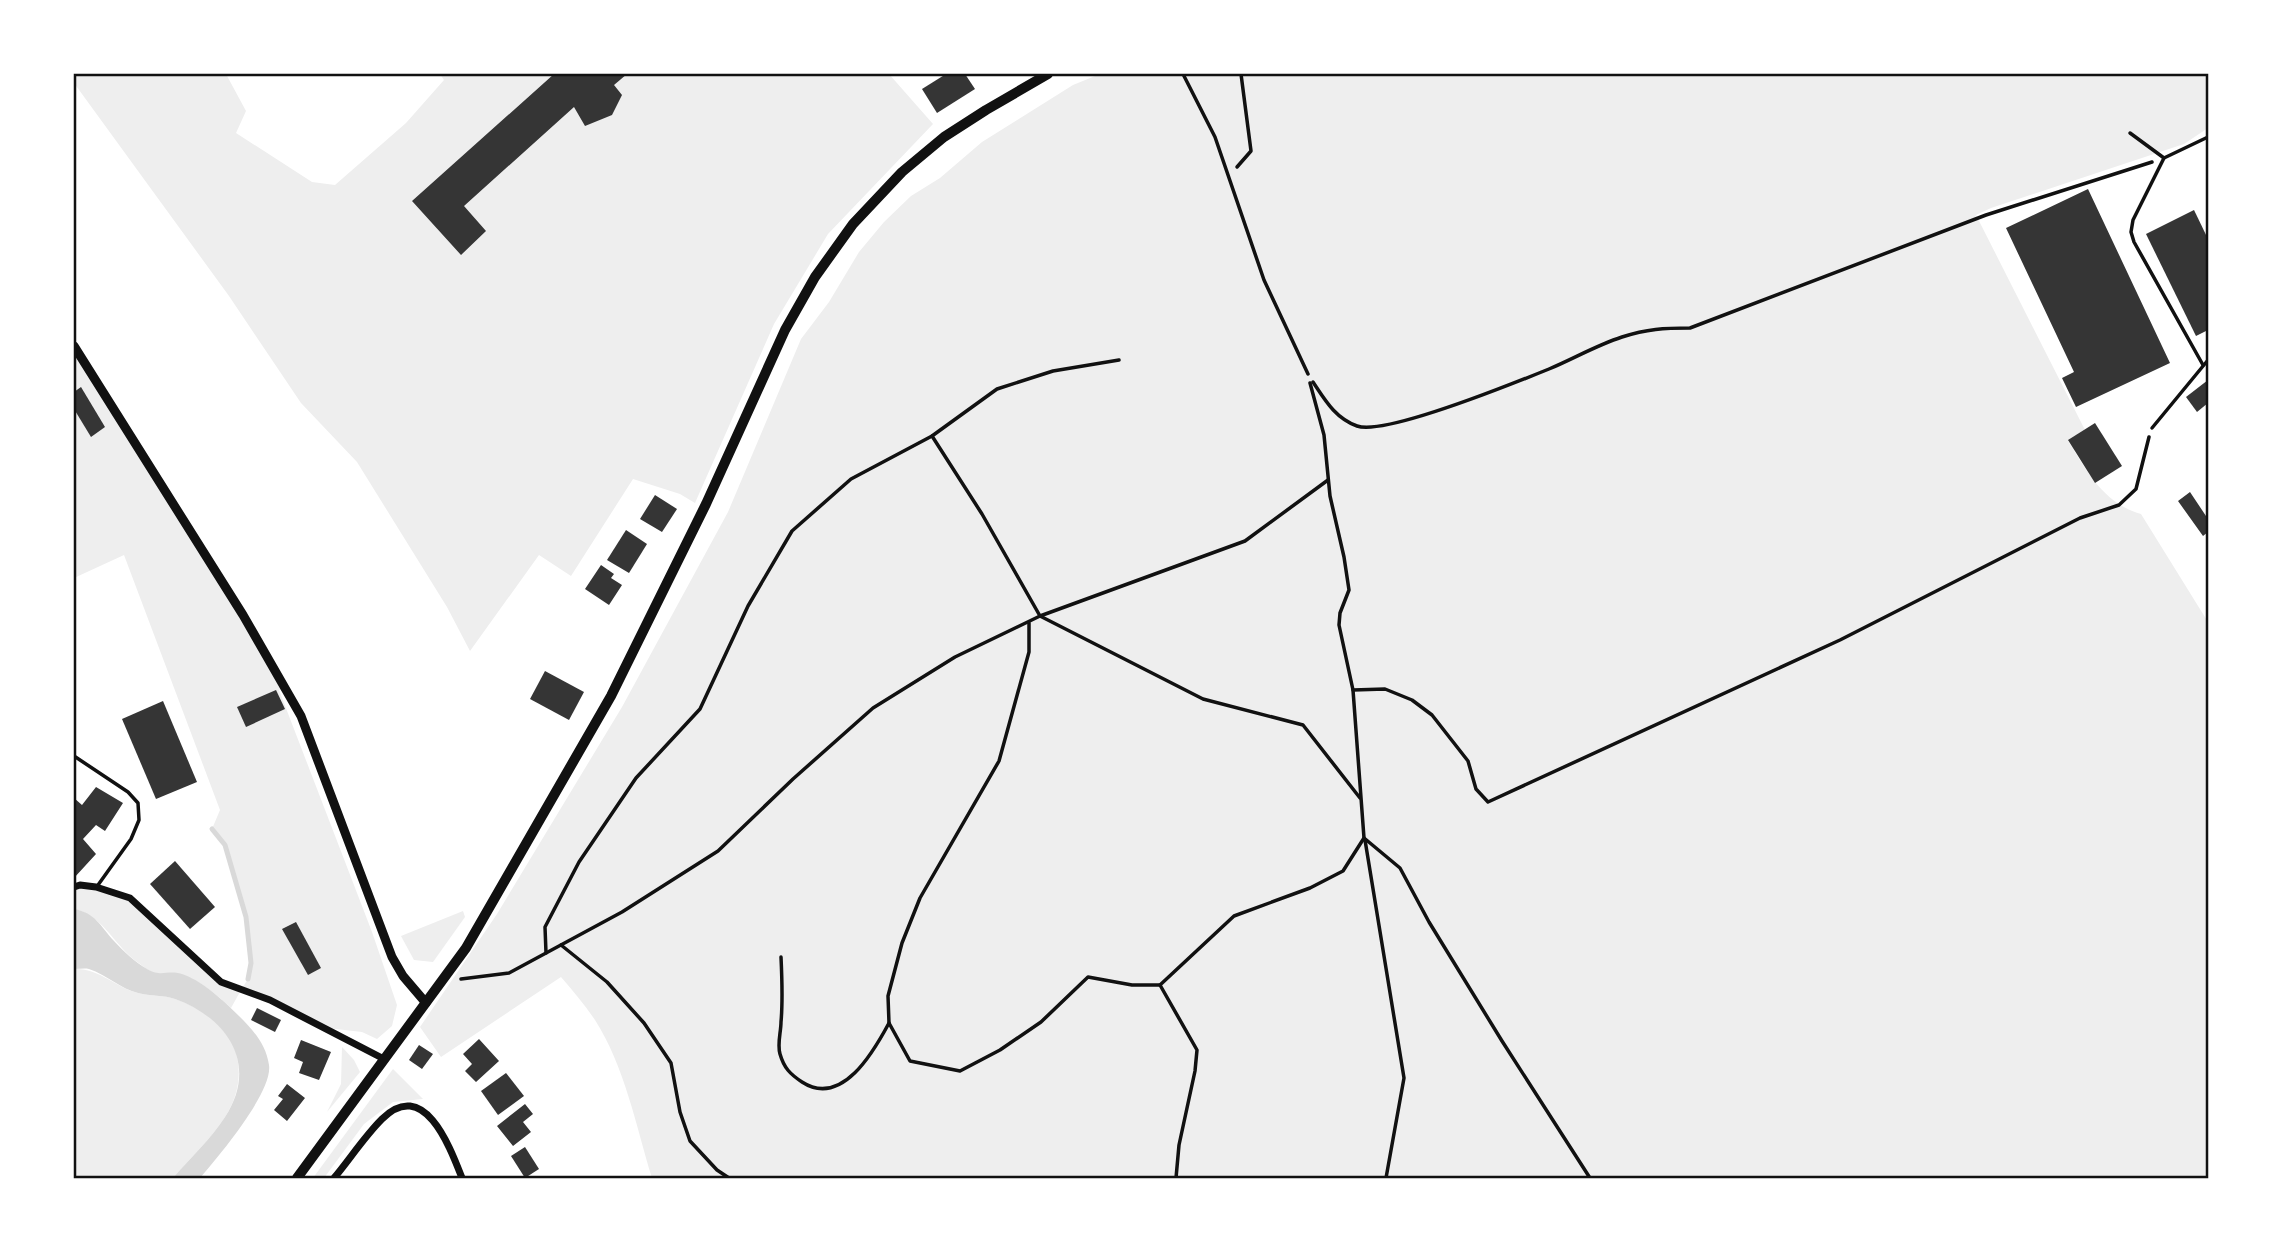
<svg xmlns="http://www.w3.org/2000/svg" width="2282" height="1252" viewBox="0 0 2282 1252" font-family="Barlow,sans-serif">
	<rect width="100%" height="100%" fill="#fff"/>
	<g fill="#eee">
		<polygon points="74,74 226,74 246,111 236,133 312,182 335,185 406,123 444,80 440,74 889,74 933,124 828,234 774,324 695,503 680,494 633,479 571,576 539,555 470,651 447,607 357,462 301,403 229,296 74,83"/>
		<path d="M1100,74H2208V128L2184,144L1991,208L1976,215L2085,430L2068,441C2087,471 2104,504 2141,514L2208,622V1178H652C636,1126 625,1067 595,1020C585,1005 573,991 561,977L441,1057L420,1027L497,914L622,707L728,512L801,339L829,302L859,252L884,222L911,196L940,178L982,142L1073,85Z"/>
		<path d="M74,346L286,689L279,690L372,932L397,1005L392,1026L377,1039L362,1032L327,1028L241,990L231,1008C216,994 201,981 181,974C174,972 167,975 159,974C153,974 145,968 140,964C115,948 104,915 74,909V887L80,885L130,898L211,975L241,990L248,979L251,963L246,917L225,845L212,829L220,810L124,555L74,578Z"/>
		<polygon points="463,911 465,917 433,962 414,960 401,936"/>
		<path d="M74,969C100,968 114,987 138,993C150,996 164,995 175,999C186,1003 200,1009 210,1016C243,1039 247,1084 225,1117C211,1139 190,1158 173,1178H74Z"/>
		<polygon points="342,1047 354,1060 360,1072 327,1112 341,1084"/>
		<polygon points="393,1069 423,1099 393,1102 364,1124 324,1178 313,1178"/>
	</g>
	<path fill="#d9d9d9" d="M74,909C96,913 100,926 114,941C124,952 135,962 147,969C162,977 164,971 178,973C184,974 192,978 197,981C213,991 226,1003 239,1016C253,1030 266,1044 269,1065C273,1092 218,1157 200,1178H173C190,1158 211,1139 225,1117C259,1065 228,1018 175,999C164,995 150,996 138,993C121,989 107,975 89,969C85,968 79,969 74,969Z"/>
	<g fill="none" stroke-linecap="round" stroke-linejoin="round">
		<polyline stroke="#d9d9d9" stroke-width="5" points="212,829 225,845 246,917 251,963 248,979"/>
	</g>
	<g fill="#353535">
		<polygon points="554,74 627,74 614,85 622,95 612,115 585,126 574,107 464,206 486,231 461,255 412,201"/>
		<polygon points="946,74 965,74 975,89 937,113 922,89"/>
		<polygon points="2088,189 2170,363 2076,407 2062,378 2074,372 2006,228"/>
		<polygon points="2194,210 2208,239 2208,330 2196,336 2146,234"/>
		<polygon points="2208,380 2208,403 2197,412 2186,397"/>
		<polygon points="81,387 105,427 91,437 74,409 74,392"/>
		<polygon points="2095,423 2122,466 2095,483 2068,440"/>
		<polygon points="2190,492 2206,516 2208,514 2208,532 2203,536 2178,501"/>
		<polygon points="655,495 677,509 662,532 640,519"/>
		<polygon points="626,530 647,544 629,573 607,560"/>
		<polygon points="601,565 614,574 611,578 622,585 609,605 585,589"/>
		<polygon points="545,671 584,692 569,720 530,699"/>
		<polygon points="276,690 285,709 246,727 237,707"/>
		<polygon points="163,701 197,782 156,799 122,719"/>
		<polygon points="96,787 123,803 105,831 96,825 83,839 96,854 74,878 74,798 82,805"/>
		<polygon points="175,861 215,907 190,929 150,884"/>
		<polygon points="296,922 321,968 308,975 282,929"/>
		<polygon points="257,1008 281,1020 275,1032 251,1020"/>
		<polygon points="479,1039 499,1061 476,1082 465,1071 472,1064 463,1054"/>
		<polygon points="301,1040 331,1052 319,1080 299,1073 303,1062 294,1058"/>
		<polygon points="419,1045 433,1054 422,1069 409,1060"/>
		<polygon points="506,1073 524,1096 498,1115 481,1091"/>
		<polygon points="287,1084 305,1098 287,1121 274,1110 283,1099 278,1096"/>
		<polygon points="525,1104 533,1114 523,1122 531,1132 513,1146 497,1126"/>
		<polygon points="525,1147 539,1169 525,1178 511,1156"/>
	</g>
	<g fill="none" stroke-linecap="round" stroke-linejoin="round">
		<g stroke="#111" stroke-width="3.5">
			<polyline points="1237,167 1251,151 1241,74"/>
			<path d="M1313,382C1325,400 1335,418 1357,426C1384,436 1517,382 1549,369C1573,359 1597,345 1622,337C1647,329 1664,328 1690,328L1986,215L2152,162"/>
			<polyline points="1310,383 1324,435 1330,496 1344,557 1349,590 1340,613 1339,625 1353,690 1364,838 1400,868 1429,922 1502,1041 1590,1178"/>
			<polyline points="932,436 982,514 1040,616 1203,699 1303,725 1360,798"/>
			<polyline points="1029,623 1029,652 999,761 920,898 902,943 888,996 889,1023 910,1061 960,1071 1000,1050 1041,1022 1088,977 1132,985 1160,985 1234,916 1310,888 1343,871 1364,838"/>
			<polyline points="1353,690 1385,689 1412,700 1432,715 1468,761 1476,789 1488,802 1840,640 2080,518 2119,505 2136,489 2149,437"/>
			<polyline points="1365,840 1404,1078 1386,1178"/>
			<polyline points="561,945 607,982 644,1023 671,1063 680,1112 690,1141 717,1170 729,1178"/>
			<polyline points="546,953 545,927 579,862 636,778 700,709 748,606 792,531 851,479 932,436 997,389 1053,371 1119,360"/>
			<path d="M781,957C782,978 783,1000 781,1022C781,1032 777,1044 780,1054C784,1068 790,1074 802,1082C842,1108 874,1051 889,1023"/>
			<polyline points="461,979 509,973 622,912 718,851 793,779 873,708 955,657 1040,616 1245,541 1328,480"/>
			<polyline points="1160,985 1197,1050 1195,1071 1179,1145 1176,1178"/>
		</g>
		<g stroke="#111" stroke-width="3.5">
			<polyline points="1183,74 1215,137 1264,280 1308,374"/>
			<polyline points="2130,133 2164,158"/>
			<polyline points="2203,365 2134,242 2131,232 2133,220 2164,158 2208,137"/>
			<polyline points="2152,428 2208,360"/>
			<polyline points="74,756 128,792 138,803 139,820 131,839 98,885"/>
		</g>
		<g stroke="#111" stroke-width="7">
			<polyline points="74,887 80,885 96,887 130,898 221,982 270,1000 384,1059"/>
			<path d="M334,1178C350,1159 364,1137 382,1119C424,1077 450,1147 462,1178"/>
		</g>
		<polyline stroke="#111" stroke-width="9" points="74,346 243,615 301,716 392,957 403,976 426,1003"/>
		<polyline stroke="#111" stroke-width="10" points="297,1178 466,948 611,696 706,504 785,330 815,277 853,224 902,172 944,137 986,110 1048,74"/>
	</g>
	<rect width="2282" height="1252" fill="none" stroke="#ffffff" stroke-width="150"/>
	<rect x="75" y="75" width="2132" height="1102" fill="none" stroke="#111" stroke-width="2.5"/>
</svg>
